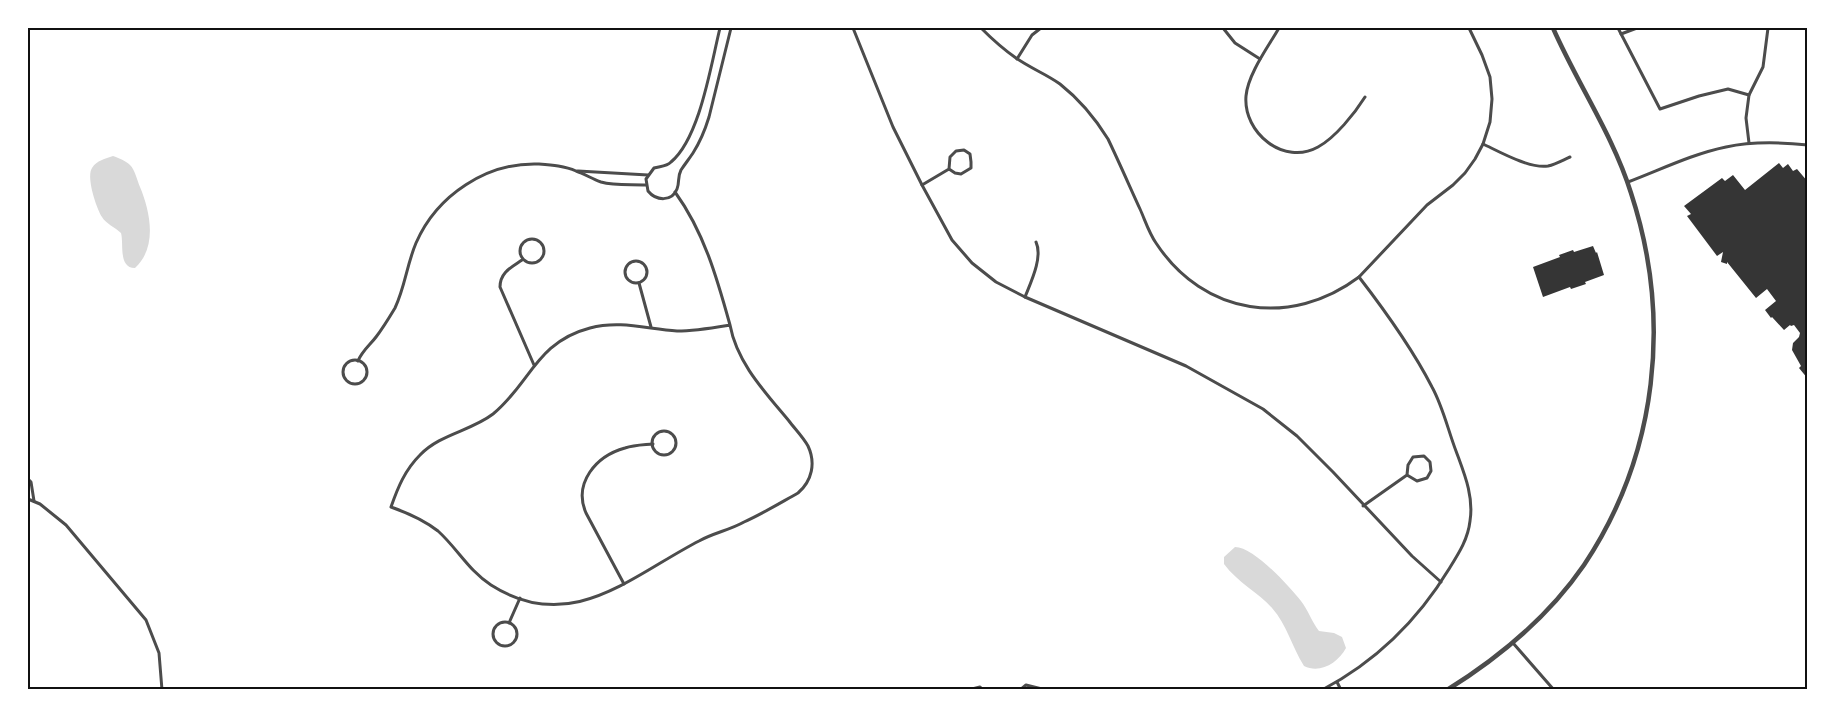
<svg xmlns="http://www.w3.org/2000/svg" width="1835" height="717" viewBox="0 0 1835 717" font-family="Mulish,sans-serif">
	<rect width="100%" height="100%" fill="#fff"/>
	<g fill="#d9d9d9">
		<path d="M113,156C119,158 126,161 130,165C135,170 137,180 140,187C150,211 158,247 135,268C118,268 124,244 121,233C115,227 106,224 102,217C96,207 86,177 92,168C97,160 105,159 113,156Z"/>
		<path d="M1235,547C1254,547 1289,586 1301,601C1308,610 1312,622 1319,631L1334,633L1342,637L1346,648C1338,663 1320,674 1304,666C1292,647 1287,625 1272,608C1259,593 1237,582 1224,564V557Z"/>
	</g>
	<g fill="#353535">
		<polygon points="1779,163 1783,168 1788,164 1793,171 1797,169 1808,182 1808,379 1799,368 1801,366 1792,350 1793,343 1799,337 1800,333 1794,325 1791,326 1790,325 1784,330 1772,317 1771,318 1765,310 1776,301 1767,289 1756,298 1727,262 1727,264 1721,262 1723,252 1717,256 1687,216 1691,214 1684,206 1722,178 1725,181 1733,175 1745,190"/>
		<polygon points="1593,246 1596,253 1597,252 1604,275 1585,282 1586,284 1571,289 1570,287 1543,297 1533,267 1560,257 1559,255 1573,250 1574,252"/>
	</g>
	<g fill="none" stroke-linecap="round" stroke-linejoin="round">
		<g stroke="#4c4c4c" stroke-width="3">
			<path d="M720,28C711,64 700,138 671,162C666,167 660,166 654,168L646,179L648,191C656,201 672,202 677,189C680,181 677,178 681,170C685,164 689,159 693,153C700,142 705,130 709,117L731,28"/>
			<polyline points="853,28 893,127 922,185 952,240 972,263 996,282 1025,297 1186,366 1263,409 1297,436 1333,472 1412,556 1441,582"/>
			<path d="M981,28C992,39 1003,49 1016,58C1030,68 1046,74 1060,84C1079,99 1095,118 1108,139C1119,162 1129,185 1140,209C1145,220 1149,233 1156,243C1204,316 1291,328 1359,277L1427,205L1453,185L1465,173L1475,159L1483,144L1490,122L1492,99L1490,77L1482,55L1469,28"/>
			<polyline points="1223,28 1235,43 1260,59"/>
			<path d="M1279,28C1268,47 1248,74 1246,96C1243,133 1284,166 1318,147C1335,138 1355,113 1365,97"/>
			<polyline points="1618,28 1660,109 1699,96 1728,89 1749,95"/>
			<polyline points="1621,34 1637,28"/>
			<polyline points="1017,59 1032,35 1041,28"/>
			<polyline points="1749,143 1746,118 1749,95 1763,67 1768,28"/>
			<path d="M1483,144C1500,152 1530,169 1548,166C1556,164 1563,160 1570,157"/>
			<polyline points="578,171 648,175"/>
			<path d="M1628,182C1660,170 1692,154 1726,147C1753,141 1780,142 1808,145"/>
			<polyline points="922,185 949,169 950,157 956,151 964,150 970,154 971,162 971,168 961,174 955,173 949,169"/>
			<path d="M675,192C704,232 717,278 730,325C737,363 765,392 789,421C795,429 803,437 808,446C816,463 812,481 798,493C780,503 762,514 744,522C730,530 713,533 699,541C631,576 571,636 491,585C469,571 457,548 438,531C424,520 408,513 391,507C398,487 405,470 420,455C440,434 471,431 493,414C530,384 536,342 590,328C620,320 647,329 677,331C695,331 712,328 730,325"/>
			<circle cx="532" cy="251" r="12"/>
			<path d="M522,260C512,267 500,272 500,287L534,365"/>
			<circle cx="636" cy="272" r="11"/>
			<polyline points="639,283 651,327"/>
			<path d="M1025,297C1031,282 1043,257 1036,242"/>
			<circle cx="355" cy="372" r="12"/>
			<path d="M358,361C362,351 370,345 376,337C383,328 389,318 395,308C405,287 407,264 416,243C437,195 487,162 539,164C552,165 565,166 576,171C585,174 592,179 601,182C615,186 632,184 646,185"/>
			<circle cx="664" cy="443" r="12"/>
			<polyline points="28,479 31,482 34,501"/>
			<polyline points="28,499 40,504 66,525 146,620 159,653 162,690"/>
			<polyline points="1363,506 1407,475 1408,465 1413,457 1424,456 1430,462 1431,471 1427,478 1417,481 1407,475"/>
			<path d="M624,584L586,513C573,483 596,456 625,448C634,445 643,445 653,444"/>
			<circle cx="505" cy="634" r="12"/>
			<polyline points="509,623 520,598"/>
			<polyline points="1513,643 1554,690"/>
			<polyline points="1337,682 1341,690"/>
			<polyline points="968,690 980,687 983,690"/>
			<polyline points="1020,690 1026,685 1046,690"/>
			<path d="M1322,690C1375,662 1418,620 1449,569C1459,553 1468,539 1470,521C1474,496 1464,473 1456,451C1448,430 1443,407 1432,387C1412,348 1386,312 1359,277"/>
		</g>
		<path stroke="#4c4c4c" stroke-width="4.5" d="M1447,690C1500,657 1549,616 1584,565C1658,454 1672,318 1631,193C1613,135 1577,83 1553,28"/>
	</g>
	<rect width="1835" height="717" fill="none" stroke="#ffffff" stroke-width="58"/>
	<rect x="29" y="29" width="1777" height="659" fill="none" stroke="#111" stroke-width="2"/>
</svg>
